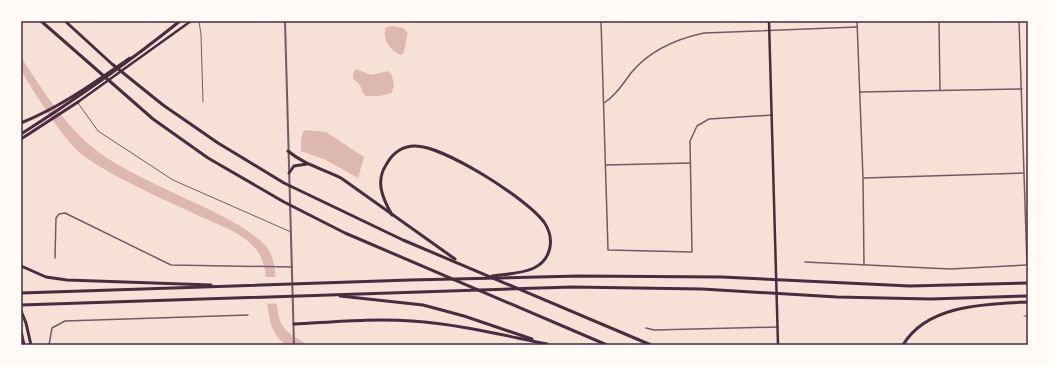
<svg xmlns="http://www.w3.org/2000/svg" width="1049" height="366" viewBox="0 0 1049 366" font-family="Lato,sans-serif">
	<rect width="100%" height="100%" fill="#f7e1d7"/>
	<g fill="#dcb8b0">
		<path d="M392,26L403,28L408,33C405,40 407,48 402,55C391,53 381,37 386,27Z"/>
		<path d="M21,57C45,94 70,134 107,158C137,177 170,191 202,206C224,217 246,227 264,244C285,264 268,313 286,330C292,336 301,341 309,345H287C254,324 278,274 255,248C240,231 216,224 197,215C161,198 116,179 84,156C63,141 36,94 21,71Z"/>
		<polygon points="356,69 371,75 388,71 392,75 394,87 391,93 380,96 366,96 363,93 360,85 353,78 353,73"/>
		<polygon points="304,130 326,132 364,157 358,178 326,160 301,151 301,139"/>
	</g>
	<polygon fill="#f7e1d7" points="263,277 277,277 280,303 266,304"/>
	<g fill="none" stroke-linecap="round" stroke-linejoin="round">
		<g stroke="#755966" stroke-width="1">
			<polyline points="199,21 201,35 203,102"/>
			<polyline points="78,103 98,131 173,180 291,232"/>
			<polyline points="1024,316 1028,316"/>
		</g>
		<g stroke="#755966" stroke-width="1.5">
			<polyline points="601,21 608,250 692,252 690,141 697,126 709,119 772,115"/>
			<polyline points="857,21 863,178 864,265"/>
			<polyline points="939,21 940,90"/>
			<polyline points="1019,21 1027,265"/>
			<polyline points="860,92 1022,89"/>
			<path d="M604,103C616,95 622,85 631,73C649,51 676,39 704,33L857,27"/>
			<polyline points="606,165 690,163"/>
			<polyline points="864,178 1024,173"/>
			<polyline points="55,258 56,218 59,214 65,213 171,265 292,267"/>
			<polyline points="805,262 950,269 1027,265"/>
			<polyline points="646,328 654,330 778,327"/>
			<polyline points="49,345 52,328 65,321 248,315"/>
		</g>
		<polyline stroke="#755966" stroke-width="2" points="285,21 294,345"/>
		<polyline stroke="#4a2c40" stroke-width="2.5" points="769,21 778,345"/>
		<polyline stroke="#4a2c40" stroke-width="2.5" points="78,102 191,21"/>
		<g stroke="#4a2c40" stroke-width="3">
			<polyline points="41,21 153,119 208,158 284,202 345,233 607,345"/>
			<polyline points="65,21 112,64 163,105 218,143 284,183 403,240 651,345"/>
			<path d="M21,123C61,107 95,82 130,58"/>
			<path d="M21,134C76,99 129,62 180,21"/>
			<polyline points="21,139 78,102"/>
			<path d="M288,151C303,164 323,169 341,178L455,259"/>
			<polyline points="289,173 294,166 307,164"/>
			<path d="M392,215C383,199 375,182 386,165C392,154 401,146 415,146C444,146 526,198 544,222C555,238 552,259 534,268C521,274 506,274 492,276"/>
			<polyline points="21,266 46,277 67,280 211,285"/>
			<polyline points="21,293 410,280 579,276 722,277 910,286 1028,283"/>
			<polyline points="340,296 423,305 464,316 532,339"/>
			<polyline points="21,305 572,287 702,289 837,297 931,299 1028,296"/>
			<polyline points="21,311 26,323 31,345"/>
			<path d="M294,324C333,322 373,318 412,321C458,324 502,335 547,344"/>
			<polyline points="21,331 24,345"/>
			<path d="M903,345C927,304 987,304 1028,302"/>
		</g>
	</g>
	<rect width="1049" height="366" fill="none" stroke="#fffaf5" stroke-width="44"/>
	<rect x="22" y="22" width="1005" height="322" fill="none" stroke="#4a2c40" stroke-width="1.5"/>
</svg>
